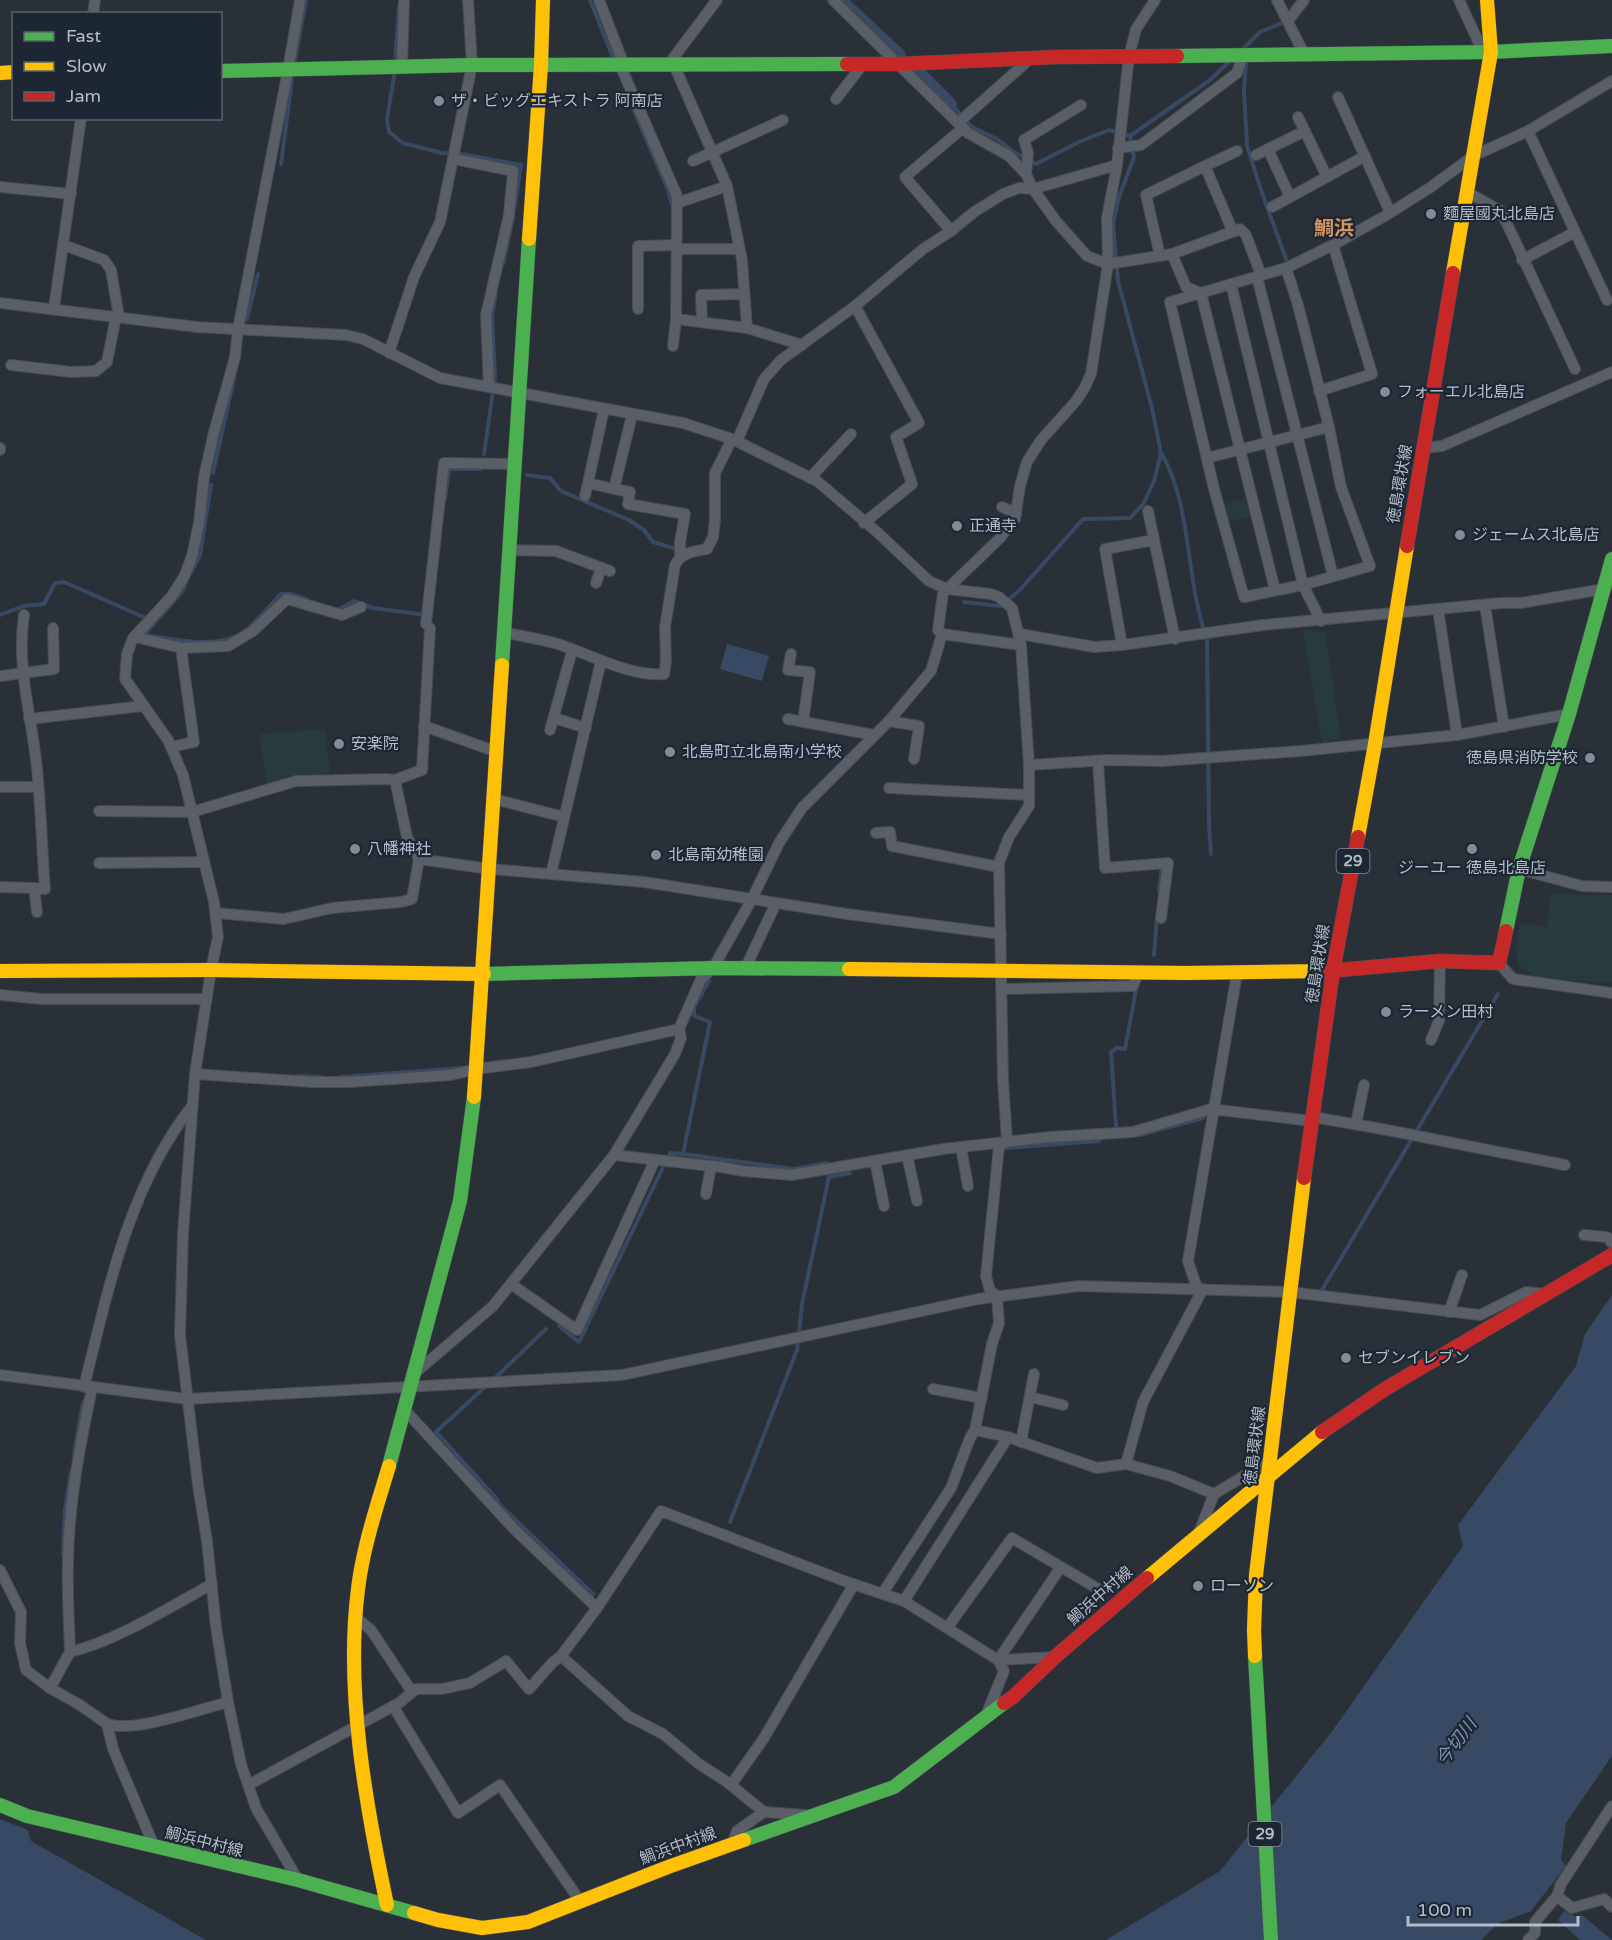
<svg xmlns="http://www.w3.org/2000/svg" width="1612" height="1940" viewBox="0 0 1612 1940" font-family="'Varela Round','Noto Sans JP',sans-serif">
	<rect width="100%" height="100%" fill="#2a3038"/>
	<g fill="#273a3e">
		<polygon points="1246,498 1250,516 1228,522 1224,504"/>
		<polygon points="1303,630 1325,631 1341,739 1322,742"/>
		<polygon points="325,729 330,773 291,776 267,784 259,734"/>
		<polygon points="1550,894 1612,895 1612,983 1535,978 1518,964 1515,947 1520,923 1547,927"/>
	</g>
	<g fill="#384963">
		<polygon points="727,644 769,656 762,681 720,669"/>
		<polygon points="1612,1295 1612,1756 1566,1823 1561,1860 1566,1866 1531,1911 1499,1923 1481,1940 1106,1940 1220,1871 1333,1730 1463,1546 1458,1525 1576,1366 1585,1334"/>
		<polygon points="0,1819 28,1830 31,1841 206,1940 0,1940"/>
		<polygon points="1564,1911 1577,1917 1582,1915 1612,1940 1580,1940 1558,1920"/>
	</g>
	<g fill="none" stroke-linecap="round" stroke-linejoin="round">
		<g stroke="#384963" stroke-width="4">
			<polyline points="590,0 614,60"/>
			<polyline points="1241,51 1260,32 1282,23"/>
			<polyline points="295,60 306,0"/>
			<polyline points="1246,62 1244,91 1247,146 1262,193 1286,259"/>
			<polyline points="395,63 399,7"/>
			<polyline points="395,70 387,119 389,132 403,143 442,153 462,154 521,165 515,205"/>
			<polyline points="951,104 972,127 997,139 1014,152 1036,164 1079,142 1109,130 1130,136"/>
			<polyline points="632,106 668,190 672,205"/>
			<polyline points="281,164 292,80"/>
			<polyline points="503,264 513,218"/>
			<polyline points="247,319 258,274"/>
			<polyline points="484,454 495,377 492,315 496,294"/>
			<path d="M1162,454C1193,510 1185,580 1207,639L1209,824L1211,854"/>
			<polyline points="213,473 234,378"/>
			<polyline points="527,475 550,478 561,491 629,520 644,530 653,542 676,549"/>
			<polyline points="445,499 449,469 481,469"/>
			<polyline points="190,574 200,555 211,485"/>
			<path d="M187,581L182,592L144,635C173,639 208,648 236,636"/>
			<polyline points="964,602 1000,606 1019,591 1083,519 1130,518 1144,503 1154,481 1161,453 1152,408 1118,281 1113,223 1119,197 1134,157 1130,136 1210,80 1231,60"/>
			<polyline points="338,610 354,601 373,608 426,615"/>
			<polyline points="0,615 24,606 44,604 55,583 64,582 148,619"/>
			<polyline points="248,629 281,594 291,594 308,600"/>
			<polyline points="1159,892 1162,866"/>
			<polyline points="1154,955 1157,917"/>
			<polyline points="299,1076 321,1077"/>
			<polyline points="341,1077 462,1068"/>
			<polyline points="1116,1126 1111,1052 1117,1048 1125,1049 1136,990"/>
			<polyline points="1140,1135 1203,1118"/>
			<polyline points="1005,1148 1099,1141"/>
			<polyline points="683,1154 794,1169 827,1163"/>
			<polyline points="1322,1290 1498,994"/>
			<polyline points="559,1326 579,1342 670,1153 683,1154 710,1022 694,1016 694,1007 709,981"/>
			<polyline points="495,1378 546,1329"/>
			<polyline points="487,1385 436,1432 497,1499 499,1504 593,1594"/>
			<polyline points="74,1453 83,1403"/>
			<polyline points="730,1522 797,1350 802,1304 829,1177 850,1173"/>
			<polyline points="63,1555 65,1509 71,1472"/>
		</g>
		<g stroke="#384963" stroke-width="12">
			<polyline points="841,0 900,55"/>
			<polyline points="919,72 951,104"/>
		</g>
		<defs>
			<g id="street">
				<polyline points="599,0 624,65"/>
				<polyline points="833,0 968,133 1009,156 1026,174 1033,189 1056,221 1087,256 1108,264 1172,254 1186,287 1201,293"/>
				<polyline points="1277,0 1304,54"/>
				<polyline points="1459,0 1483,52"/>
				<polyline points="93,14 95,0"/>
				<polyline points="1288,21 1304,0"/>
				<polyline points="620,65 677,196 676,319 747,328 802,345"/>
				<polyline points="668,65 717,0"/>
				<polyline points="674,65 727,186 742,260 747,328"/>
				<polyline points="402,67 404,0"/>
				<polyline points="1338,97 1390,212"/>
				<polyline points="836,99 863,64"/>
				<polyline points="1298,117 1327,177"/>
				<polyline points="958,123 1031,58"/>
				<polyline points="1528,131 1607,300"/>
				<polyline points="1118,148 1141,145 1237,73 1243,55"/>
				<polyline points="1256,155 1268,149"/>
				<polyline points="454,159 513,171 509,215 486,315 489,387"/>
				<polyline points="693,161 783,120"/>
				<polyline points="1205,166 1237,151"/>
				<polyline points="1026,174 1028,153 1024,140 1081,105"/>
				<polyline points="0,187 71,194"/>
				<polyline points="1467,192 1501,211 1575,369"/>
				<polyline points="1290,197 1268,149 1305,131"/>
				<polyline points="677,203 727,186"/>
				<polyline points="1272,207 1365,156"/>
				<polyline points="951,231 905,177 963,128"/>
				<polyline points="64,245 104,260 111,270 119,317"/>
				<polyline points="677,249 739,249"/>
				<polyline points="1172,254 1240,229 1246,235 1261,275"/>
				<polyline points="1160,256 1146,195 1205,166 1233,232"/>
				<polyline points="1522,260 1575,232"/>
				<polyline points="1286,268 1298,305 1329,427 1341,487 1370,566 1303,585 1244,597 1214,489 1170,302 1286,268 1333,245 1385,216 1431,187 1473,156 1528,131 1612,81"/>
				<polyline points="1257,277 1333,576"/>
				<polyline points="1231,284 1303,585 1321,621"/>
				<polyline points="1201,293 1275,590"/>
				<polyline points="0,303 197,327 346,335 363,339 440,378 683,423 732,439 817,481 877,532 929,581 947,589 991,594 999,597 1012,608 1021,645 1029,765 1029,806 1009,837 999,863 1003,1080 1007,1141"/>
				<polyline points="855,306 919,423 896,437 912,484 864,523"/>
				<polyline points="54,308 81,118"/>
				<polyline points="638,309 638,246 677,245"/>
				<polyline points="702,322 701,295 744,294"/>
				<polyline points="673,346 676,319"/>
				<polyline points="389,353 414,277 440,222 472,65 468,0"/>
				<polyline points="11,365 71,372 96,371 107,362 116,317"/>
				<polyline points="1319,391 1372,374 1333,245"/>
				<polyline points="604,409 588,483 614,489 632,415"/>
				<polyline points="737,441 764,379 781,360 855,306 923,249 951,231 974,212 1003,194 1019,188 1033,189 1117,165"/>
				<polyline points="0,448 0,450"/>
				<polyline points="1423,448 1442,446 1612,372"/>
				<polyline points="1207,458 1329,427"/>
				<polyline points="810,478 851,434"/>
				<polyline points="614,489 630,492 628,504 685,514 680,542 680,556"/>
				<polyline points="585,496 588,483"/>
				<polyline points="1002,507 1016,513"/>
				<polyline points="1148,511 1154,540"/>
				<polyline points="508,550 556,551 610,571"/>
				<polyline points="596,583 601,568"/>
				<polyline points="1485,605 1504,727"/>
				<polyline points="1438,609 1457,735"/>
				<path d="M24,615C16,667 32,717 37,769C41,809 42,849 45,889L34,888L37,912"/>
				<polyline points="426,624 444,463 513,464"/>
				<path d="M503,632C521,636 540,639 558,644C589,654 631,677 664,674L666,661L665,627L675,565C682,552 693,552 707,549L713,537L715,520V473L732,439"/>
				<polyline points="942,634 1021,645"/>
				<polyline points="1020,634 1094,647 1122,645 1263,625 1501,603 1521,603 1604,589"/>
				<polyline points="135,637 181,648 228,646 253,631 287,599 342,615 361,607"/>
				<polyline points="1122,645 1105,549 1154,540 1175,639"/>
				<polyline points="791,654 788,670 810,672 803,722"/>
				<polyline points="0,676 54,669 53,628"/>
				<polyline points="554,718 586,728"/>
				<polyline points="29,719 143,706"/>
				<polyline points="788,719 874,735"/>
				<polyline points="889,721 919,726 914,759"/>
				<polyline points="424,726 497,752"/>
				<polyline points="550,730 572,651"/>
				<polyline points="171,747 194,742 181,648"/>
				<polyline points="1098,761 1105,868 1168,863 1161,918"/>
				<polyline points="1029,765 1108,760 1162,761 1301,751 1457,735 1569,714"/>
				<polyline points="0,787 38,787"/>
				<polyline points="889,788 1029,795"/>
				<polyline points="494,799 564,817"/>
				<polyline points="99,811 192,812 296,781 386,779 395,780"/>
				<polyline points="876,833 890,832 892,846 999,867"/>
				<polyline points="419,859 490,869 644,882 847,914 1001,934"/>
				<polyline points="99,863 204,862"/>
				<polyline points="1519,869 1582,886 1612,887"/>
				<polyline points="551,874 601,661"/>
				<polyline points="0,887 34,888"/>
				<polyline points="216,913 284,919 332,908 401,902 412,899 419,859 407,837 395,780 422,770 430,628"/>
				<polyline points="1499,963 1513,979 1612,993"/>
				<polyline points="745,969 776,903"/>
				<polyline points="1002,989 1133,986 1138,973"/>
				<polyline points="0,995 42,999 207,999"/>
				<polyline points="1431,1040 1439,1021 1440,961"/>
				<polyline points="195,1074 312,1082 350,1082 451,1075 476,1069 531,1062 679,1029"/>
				<polyline points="1313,1117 1382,1129 1565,1165"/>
				<polyline points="1356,1124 1364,1085"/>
				<polyline points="961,1147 968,1186"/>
				<polyline points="614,1155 720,1167 743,1171 792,1175 943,1149 1050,1137 1133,1132 1211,1109 1312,1121"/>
				<polyline points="907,1155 917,1201"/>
				<polyline points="875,1161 884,1206"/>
				<polyline points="706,1194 711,1166"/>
				<polyline points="1584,1235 1607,1237 1612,1243"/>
				<polyline points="511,1284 577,1330 655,1160"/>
				<polyline points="1197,1288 1188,1261 1237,973"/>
				<polyline points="997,1296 999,1323 992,1344 975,1430 1008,1437 1097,1468 1126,1464 1170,1476 1214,1494 1200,1530"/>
				<polyline points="997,1296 990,1291 986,1276 999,1146 1007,1141"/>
				<polyline points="1449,1312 1462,1275"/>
				<polyline points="414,1374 493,1306 614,1155 675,1054 681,1038 679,1029 701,979 713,968 752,899 779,843 802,808 889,721 931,671 942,634 938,630 943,593 1000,538 1015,519 1020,486 1027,462 1041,440 1076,401 1084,389 1091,374 1108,264 1107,218 1117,165 1129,56 1136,29 1155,0"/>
				<polyline points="0,1375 187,1399 622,1375 978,1299 1079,1286 1290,1292 1480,1315 1526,1292 1545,1294"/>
				<path d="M84,1387C108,1290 129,1186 192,1106"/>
				<polyline points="933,1389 982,1398"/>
				<polyline points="1030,1397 1063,1405"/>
				<polyline points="404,1409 514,1529 597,1608"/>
				<polyline points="1021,1442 1034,1374"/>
				<polyline points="1126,1464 1143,1402 1203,1289"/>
				<polyline points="1214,1494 1269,1461"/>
				<polyline points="1061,1567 1100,1590"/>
				<polyline points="0,1570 21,1612 20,1643 26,1670 50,1688"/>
				<polyline points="882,1594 951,1488 970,1438 975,1430"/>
				<polyline points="904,1601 1008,1437"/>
				<polyline points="355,1617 371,1630 412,1692"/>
				<polyline points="947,1628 1012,1538 1061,1567 998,1660 1004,1671 987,1713"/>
				<path d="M70,1652C69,1621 67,1591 68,1560C69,1502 80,1445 92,1388"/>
				<polyline points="561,1656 628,1716 663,1734 699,1764 727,1782 764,1812 806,1815"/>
				<polyline points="393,1706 458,1813 500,1785 580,1901"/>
				<path d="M107,1724L80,1705L50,1688L70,1652C116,1641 170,1607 212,1584"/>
				<polyline points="250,1784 399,1703 416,1689 442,1689 470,1683 506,1661 529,1689 553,1662 561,1656 597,1608 661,1511 847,1582 904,1601 998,1660 1055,1657"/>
				<polyline points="731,1785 764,1738 854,1584"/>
				<polyline points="732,1844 737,1831 764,1812"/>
				<path d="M154,1846L113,1749L107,1724C134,1733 198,1710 228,1702"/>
				<polyline points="298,1880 256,1808 241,1764 228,1702 216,1627 207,1541 198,1485 180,1335 183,1233 195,1074 211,970 218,937 214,902 183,775 168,740 125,679 127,654 133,638 171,597 185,575 192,556 199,523 204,477 214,432 235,357 238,329 288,70 300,0"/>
				<polyline points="1557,1896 1572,1908 1604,1899 1612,1907"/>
				<polyline points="1528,1940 1535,1933 1535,1922 1557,1896 1561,1884 1612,1806"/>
			</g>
			<g id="fast">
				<polyline points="1177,56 1491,52 1612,46"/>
				<polyline points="220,71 472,65 847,64"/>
				<polyline points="502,665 529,239"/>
				<polyline points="1506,931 1519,869 1569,714 1612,559"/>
				<polyline points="484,974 713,968 849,969"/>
				<polyline points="389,1466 460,1201 474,1097"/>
				<polyline points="1255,1656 1271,1940"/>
				<polyline points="0,1805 27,1816 298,1880 414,1913"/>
				<polyline points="744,1840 894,1787 1004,1703"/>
			</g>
			<g id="slow">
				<polyline points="0,73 14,72"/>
				<polyline points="529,239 541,65 543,0"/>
				<polyline points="1453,273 1491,52 1487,0"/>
				<polyline points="1358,837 1375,744 1407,546"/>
				<polyline points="849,969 1186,973 1328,971"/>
				<polyline points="0,971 211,970 484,974"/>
				<polyline points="474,1097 502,665"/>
				<polyline points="1147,1578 1322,1432"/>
				<polyline points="1255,1656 1254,1630 1256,1575 1304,1178"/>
				<path d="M387,1905C366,1806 345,1691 358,1589C363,1547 377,1506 389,1466"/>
				<polyline points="414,1913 438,1920 482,1928 528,1922 668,1867 744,1840"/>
			</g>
			<g id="jam">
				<polyline points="847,64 899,64 1056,57 1177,56"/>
				<polyline points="1407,546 1453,273"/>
				<polyline points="1328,971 1440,961 1499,963 1506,931"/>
				<polyline points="1304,1178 1333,971 1358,837"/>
				<polyline points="1322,1432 1385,1389 1612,1255"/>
				<polyline points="1004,1703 1013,1697 1055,1657 1147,1578"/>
			</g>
		</defs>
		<use href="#street" stroke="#484c53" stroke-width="12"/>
		<use href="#fast" stroke="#484c53" stroke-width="15"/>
		<use href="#slow" stroke="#484c53" stroke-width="15"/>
		<use href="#jam" stroke="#484c53" stroke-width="15"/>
		<use href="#street" stroke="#5a5e66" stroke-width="10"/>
		<use href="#fast" stroke="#4caf50" stroke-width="14"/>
		<use href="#slow" stroke="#ffc107" stroke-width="14"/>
		<use href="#jam" stroke="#c62828" stroke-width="14"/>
	</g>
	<g fill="#848b96" stroke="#1d2633" stroke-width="2">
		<circle cx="439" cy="101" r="6"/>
		<circle cx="1431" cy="214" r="6"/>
		<circle cx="1385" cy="392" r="6"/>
		<circle cx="957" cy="526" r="6"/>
		<circle cx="1460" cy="535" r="6"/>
		<circle cx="339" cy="744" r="6"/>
		<circle cx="670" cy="752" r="6"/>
		<circle cx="1590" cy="758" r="6"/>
		<circle cx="355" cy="849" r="6"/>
		<circle cx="1472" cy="849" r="6"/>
		<circle cx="656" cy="855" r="6"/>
		<circle cx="1386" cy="1012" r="6"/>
		<circle cx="1346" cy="1358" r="6"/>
		<circle cx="1198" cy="1586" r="6"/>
	</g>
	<g text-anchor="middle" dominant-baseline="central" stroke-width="4.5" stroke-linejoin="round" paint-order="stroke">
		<g fill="#1d2633" stroke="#878f9c" stroke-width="1.5">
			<rect x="1336.5" y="849" width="33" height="24" rx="4.5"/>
			<rect x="1248.5" y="1822" width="33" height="24" rx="4.5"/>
		</g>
		<g font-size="15" font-weight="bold" fill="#b4bcc9">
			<text x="1353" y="861">29</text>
			<text x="1265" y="1834">29</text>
		</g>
		<g font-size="16" fill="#b4bcc9" stroke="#1d2633" text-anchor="start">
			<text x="451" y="101">ザ・ビッグエキストラ 阿南店</text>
			<text x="1443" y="214">麵屋國丸北島店</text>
			<text x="1397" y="392">フォーエル北島店</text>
			<text x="969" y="526">正通寺</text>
			<text x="1472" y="535">ジェームス北島店</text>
			<text x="351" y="744">安楽院</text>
			<text x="682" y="752">北島町立北島南小学校</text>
			<text x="1578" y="758" text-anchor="end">徳島県消防学校</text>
			<text x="367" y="849">八幡神社</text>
			<text x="668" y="855">北島南幼稚園</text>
			<text x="1472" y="868" text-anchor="middle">ジーユー 徳島北島店</text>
			<text x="1398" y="1012">ラーメン田村</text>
			<text x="1358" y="1358">セブンイレブン</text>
			<text x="1210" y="1586">ローソン</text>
		</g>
		<g font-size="16" fill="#b4bcc9" stroke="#1d2633">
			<text transform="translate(1400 484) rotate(-80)">徳島環状線</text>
			<text transform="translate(1318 964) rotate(-81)">徳島環状線</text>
			<text transform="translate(1255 1446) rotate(-83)">徳島環状線</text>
			<text transform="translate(1100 1596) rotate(-41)">鯛浜中村線</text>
			<text transform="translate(204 1842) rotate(14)">鯛浜中村線</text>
			<text transform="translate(678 1846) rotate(-20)">鯛浜中村線</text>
		</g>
		<g font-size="18" font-style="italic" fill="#7c92b1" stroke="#1d2633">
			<text transform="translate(1456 1742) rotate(-53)">今切川</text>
		</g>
		<g font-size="20" font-weight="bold" fill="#d59563" stroke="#1d2633">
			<text x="1334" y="229">鯛浜</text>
		</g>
	</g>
	<rect x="12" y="12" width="210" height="108" fill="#1d2633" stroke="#59626f" stroke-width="1.5"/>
	<rect x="24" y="32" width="30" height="9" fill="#4caf50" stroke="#59626f" stroke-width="1.5"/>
	<text x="66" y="42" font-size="18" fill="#b4bcc9">Fast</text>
	<rect x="24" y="62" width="30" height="9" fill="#ffc107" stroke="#59626f" stroke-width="1.5"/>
	<text x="66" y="72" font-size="18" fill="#b4bcc9">Slow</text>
	<rect x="24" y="92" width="30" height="9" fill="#c62828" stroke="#59626f" stroke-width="1.5"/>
	<text x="66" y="102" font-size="18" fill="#b4bcc9">Jam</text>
	<path d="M1408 1916v9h170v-9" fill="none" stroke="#b4bcc9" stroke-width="3"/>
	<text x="1417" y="1916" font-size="18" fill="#b4bcc9" stroke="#1d2633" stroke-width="4.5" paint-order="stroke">100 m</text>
</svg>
